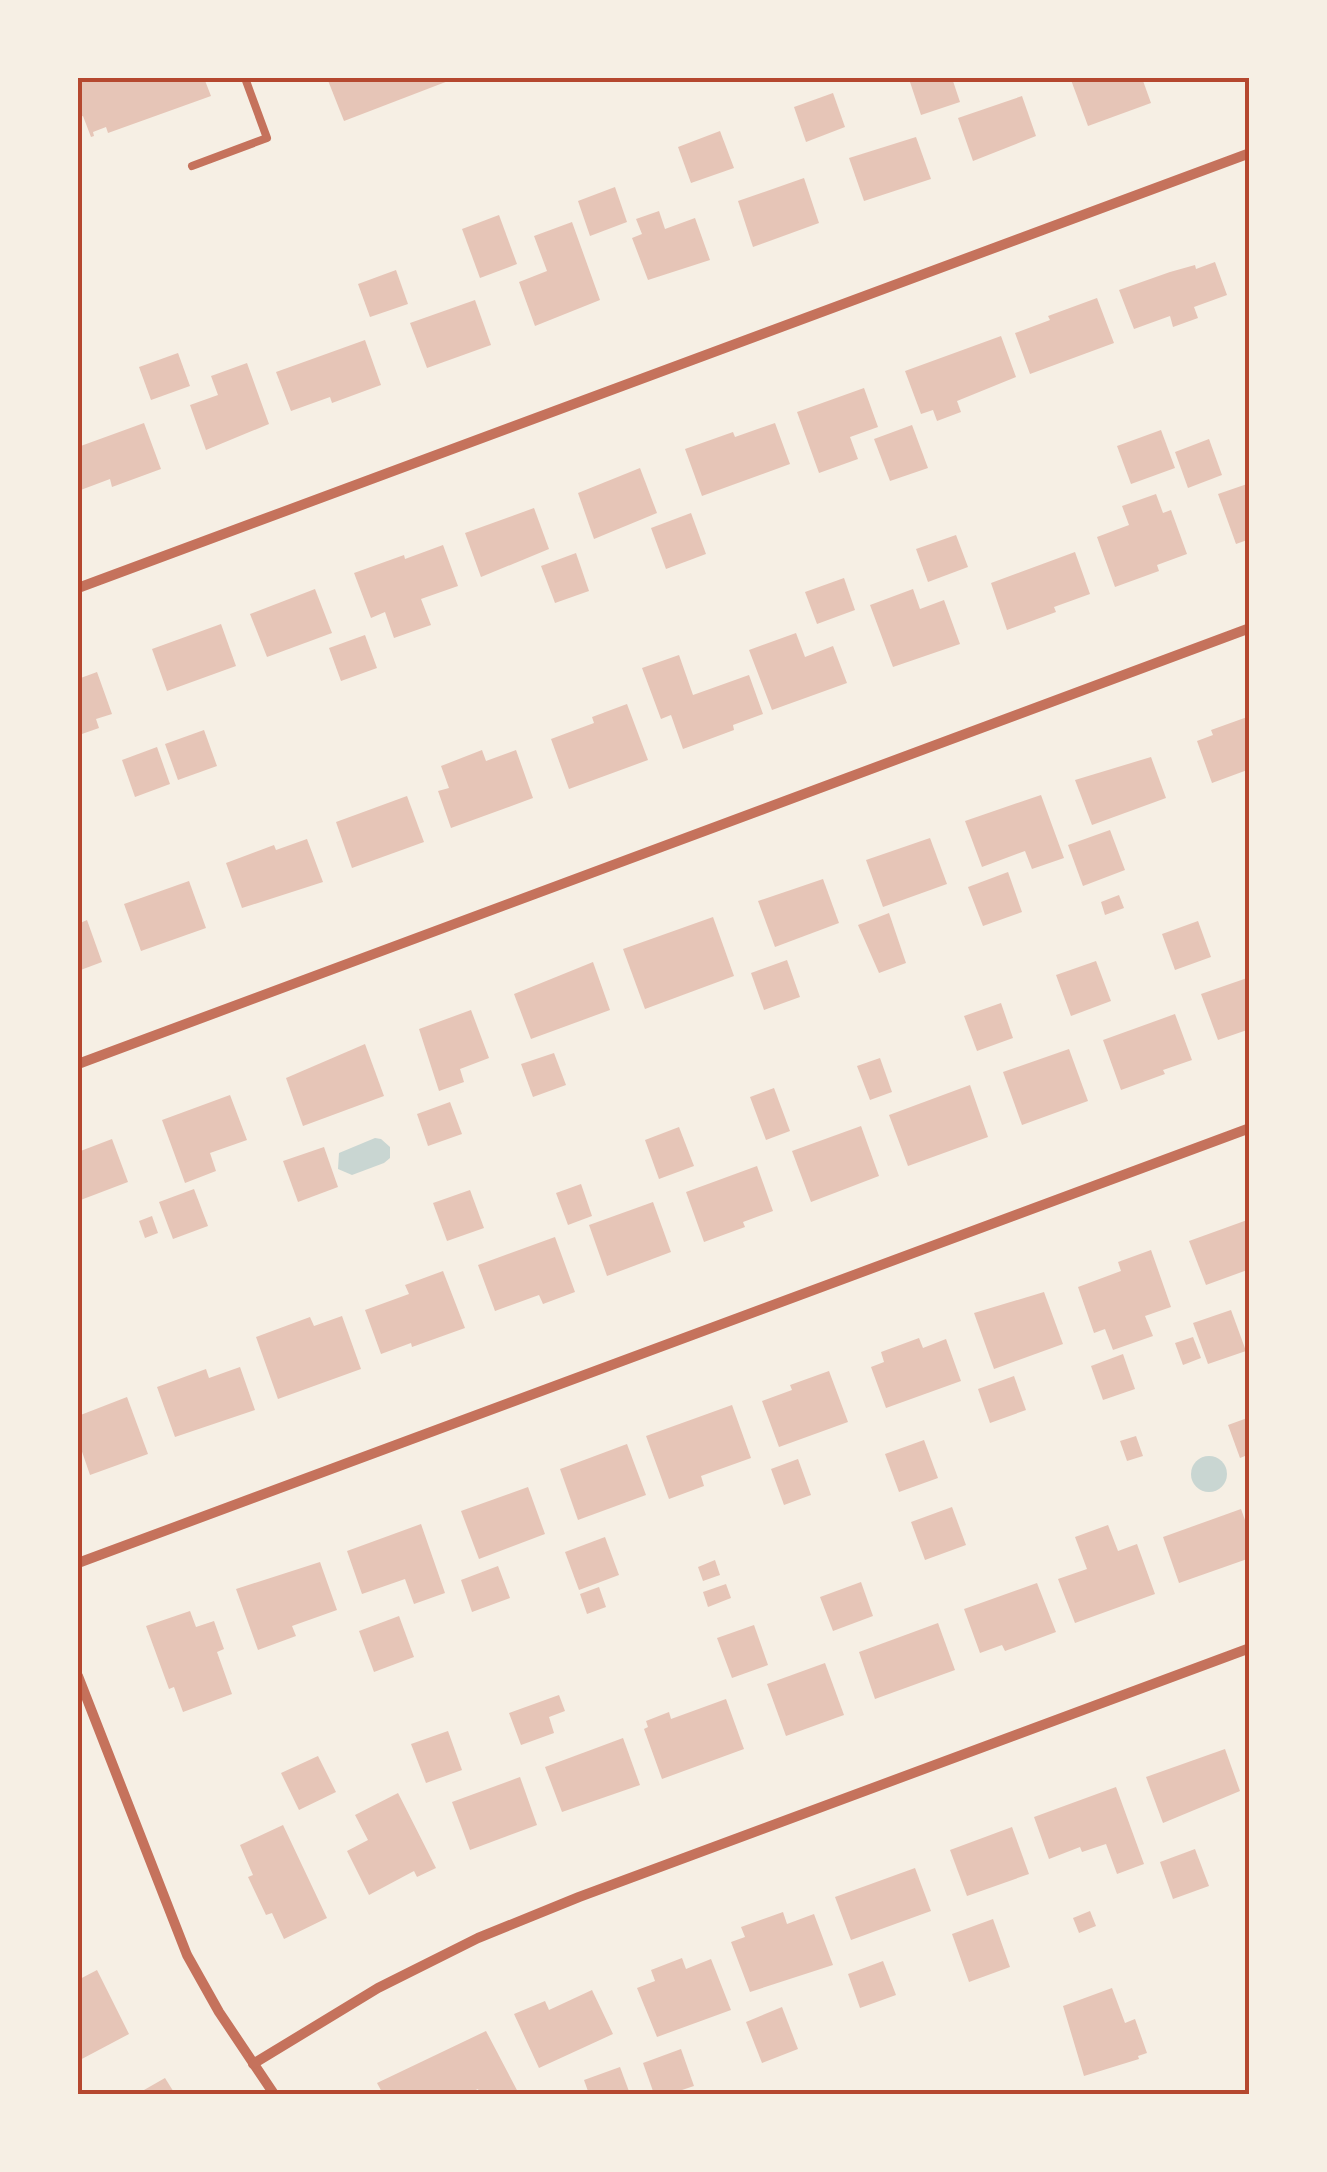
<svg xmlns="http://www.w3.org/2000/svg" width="1327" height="2172" viewBox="0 0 1327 2172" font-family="Rubik,sans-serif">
	<rect width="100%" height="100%" fill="#f6efe4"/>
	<g fill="#c9d6d2">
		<polygon points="375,1138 381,1139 390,1147 390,1158 384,1163 352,1175 338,1169 339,1153"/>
		<circle cx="1209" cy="1474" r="18"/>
	</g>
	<g fill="#e6c5b7">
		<polygon points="78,78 204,78 211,96 108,133 106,127 93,132 94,136 91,137 83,116 78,118"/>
		<polygon points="327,78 456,78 344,121"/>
		<polygon points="913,78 952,78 960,102 921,115 909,79"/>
		<polygon points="1077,78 1142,78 1151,103 1088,126 1071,80"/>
		<polygon points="833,93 845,127 806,142 794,107"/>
		<polygon points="1022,96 1036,136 973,161 958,118"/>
		<polygon points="720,131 734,168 691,183 678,147"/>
		<polygon points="916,137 931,179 864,201 849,158"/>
		<polygon points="804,178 819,223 753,247 738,201"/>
		<polygon points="615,187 627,222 590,236 578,201"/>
		<polygon points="659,211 665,229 695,218 710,260 648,280 632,238 642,234 636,219"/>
		<polygon points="499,215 517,264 480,278 462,229"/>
		<polygon points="572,222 600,300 535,326 519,282 547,271 534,236"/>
		<polygon points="1215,262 1227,295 1194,307 1198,318 1173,327 1170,316 1134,329 1119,290 1170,272 1195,265 1196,269"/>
		<polygon points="396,270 408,304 370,317 358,284"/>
		<polygon points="1097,298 1114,343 1030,374 1015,333 1050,320 1048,316"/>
		<polygon points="475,300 491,345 427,368 410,323"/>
		<polygon points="1001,336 1016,377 957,401 961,412 937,421 933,410 921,414 905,371"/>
		<polygon points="365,340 381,385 332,403 330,397 291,411 276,372"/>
		<polygon points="178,353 190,386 151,400 139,367"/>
		<polygon points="247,363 269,424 206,450 190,405 218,395 211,376"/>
		<polygon points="864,388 878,427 850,437 858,459 819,473 797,412"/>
		<polygon points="144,423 161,469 112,487 110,479 78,491 78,447"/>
		<polygon points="775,423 790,464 702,496 685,449 733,432 735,437"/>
		<polygon points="912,425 928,468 890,481 874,439"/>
		<polygon points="1161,430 1175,468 1131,484 1117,446"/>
		<polygon points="1209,439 1222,475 1188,488 1175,452"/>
		<polygon points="640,468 657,513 594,539 578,493"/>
		<polygon points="1250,483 1250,539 1236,544 1218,494"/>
		<polygon points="1156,494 1163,513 1171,510 1187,554 1157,565 1159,571 1115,587 1097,537 1129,525 1122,506"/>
		<polygon points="534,508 549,549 481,577 465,533"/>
		<polygon points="691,513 706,554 666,569 651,528"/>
		<polygon points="956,535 968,567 928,582 916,549"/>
		<polygon points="443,545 458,586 421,599 431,625 394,638 385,612 371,618 354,573 404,555 405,559"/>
		<polygon points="1075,552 1090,594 1054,607 1056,612 1007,630 991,583"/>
		<polygon points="576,553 589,591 555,603 541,566"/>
		<polygon points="844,578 855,610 817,624 805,592"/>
		<polygon points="315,589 332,633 267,657 250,614"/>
		<polygon points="913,589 920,609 944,600 960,644 893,667 870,605"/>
		<polygon points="221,624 236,666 167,691 152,649"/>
		<polygon points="796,633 805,657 833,646 847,683 772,710 749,650"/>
		<polygon points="365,635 377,668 341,681 329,648"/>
		<polygon points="679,655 693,695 749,675 763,714 733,725 734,730 683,749 671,715 661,719 642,668"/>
		<polygon points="97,672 112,714 96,719 99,728 79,735 78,679"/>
		<polygon points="627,704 648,760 569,789 551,739 594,723 592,717"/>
		<polygon points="1250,716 1250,769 1212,783 1197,741 1213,735 1211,730"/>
		<polygon points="204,730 217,766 178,780 165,744"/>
		<polygon points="157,747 170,784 135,797 122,760"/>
		<polygon points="482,750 486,761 516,750 533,798 451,828 438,791 449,788 441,766"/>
		<polygon points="1151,757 1166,798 1092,825 1075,780"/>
		<polygon points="1041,795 1064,858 1032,869 1025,851 982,867 965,821"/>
		<polygon points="407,796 424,842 352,868 336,822"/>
		<polygon points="1110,830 1125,870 1083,886 1068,845"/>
		<polygon points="930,838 947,884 883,907 866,860"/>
		<polygon points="307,839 323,882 242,908 226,863 274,845 276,850"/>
		<polygon points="1008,872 1022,912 983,926 968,887"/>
		<polygon points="823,879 839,923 775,947 758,901"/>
		<polygon points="189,881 206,928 141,951 124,904"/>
		<polygon points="1119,895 1124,908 1105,915 1101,902"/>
		<polygon points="889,913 906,963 879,973 858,925"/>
		<polygon points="713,917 734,976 645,1009 623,949"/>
		<polygon points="87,920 102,962 78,971 78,924"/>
		<polygon points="1198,921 1211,957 1175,970 1162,934"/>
		<polygon points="787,960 800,997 764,1010 751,973"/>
		<polygon points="1096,961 1111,1001 1071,1016 1056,975"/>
		<polygon points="593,962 610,1010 531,1039 514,994"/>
		<polygon points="1250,977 1250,1029 1218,1040 1201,994"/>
		<polygon points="1001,1003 1013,1038 977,1051 964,1016"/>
		<polygon points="471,1010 489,1058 460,1069 464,1082 439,1091 419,1029"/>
		<polygon points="1175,1014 1192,1060 1163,1070 1165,1074 1121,1090 1103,1040"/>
		<polygon points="365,1044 384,1096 303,1126 286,1078"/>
		<polygon points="1069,1049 1088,1101 1022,1125 1003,1072"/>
		<polygon points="554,1053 566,1085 533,1097 521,1064"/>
		<polygon points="880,1058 892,1092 870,1100 857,1066"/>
		<polygon points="970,1085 988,1137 908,1166 889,1115"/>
		<polygon points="774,1088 790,1131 766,1140 750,1097"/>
		<polygon points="230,1095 247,1140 210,1153 216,1171 185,1183 162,1120"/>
		<polygon points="450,1102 462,1134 428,1146 417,1114"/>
		<polygon points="861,1126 879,1176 811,1202 792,1151"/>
		<polygon points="679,1127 694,1166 659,1179 645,1140"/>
		<polygon points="112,1139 128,1182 78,1201 78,1152"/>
		<polygon points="324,1147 338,1187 298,1202 283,1161"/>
		<polygon points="757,1166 773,1211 743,1222 745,1227 704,1242 686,1192"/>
		<polygon points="581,1184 592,1216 568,1225 556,1193"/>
		<polygon points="194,1189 208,1226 173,1239 159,1202"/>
		<polygon points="470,1190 484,1228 447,1241 433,1203"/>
		<polygon points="653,1202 671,1252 607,1276 589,1225"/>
		<polygon points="152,1216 158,1233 145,1238 139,1221"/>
		<polygon points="1250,1219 1250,1269 1206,1285 1189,1241"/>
		<polygon points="555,1237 575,1292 543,1304 539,1295 495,1311 478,1265"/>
		<polygon points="1151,1250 1171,1307 1145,1316 1153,1336 1113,1350 1105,1329 1094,1333 1078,1287 1121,1271 1118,1262"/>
		<polygon points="443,1271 465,1328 412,1347 411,1343 381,1354 365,1310 409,1294 405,1285"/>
		<polygon points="1044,1292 1063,1344 994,1369 974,1313"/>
		<polygon points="1231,1310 1246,1351 1208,1364 1193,1323"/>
		<polygon points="342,1316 361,1369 278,1399 256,1337 310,1317 314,1326"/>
		<polygon points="1193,1337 1201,1358 1183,1365 1175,1343"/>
		<polygon points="919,1338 923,1348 946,1339 961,1381 886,1408 871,1367 884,1362 881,1352"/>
		<polygon points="1123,1354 1135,1389 1103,1400 1091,1366"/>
		<polygon points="240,1367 255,1410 175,1437 157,1387 206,1369 209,1378"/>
		<polygon points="829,1371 848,1422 779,1447 762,1401 792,1390 790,1385"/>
		<polygon points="1014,1376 1026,1410 990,1423 978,1389"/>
		<polygon points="127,1397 148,1454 90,1475 78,1440 78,1416"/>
		<polygon points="732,1405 751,1458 701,1476 704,1486 669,1499 646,1436"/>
		<polygon points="1250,1417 1250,1454 1240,1458 1228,1425"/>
		<polygon points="1136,1436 1143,1456 1127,1461 1120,1441"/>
		<polygon points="924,1440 938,1478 899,1492 885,1454"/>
		<polygon points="627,1444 646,1495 578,1520 560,1469"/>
		<polygon points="798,1459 811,1495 784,1505 771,1469"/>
		<polygon points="528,1487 545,1534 479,1559 461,1511"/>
		<polygon points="952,1507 966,1545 925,1560 911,1522"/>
		<polygon points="1241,1509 1250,1534 1250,1558 1179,1583 1163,1537"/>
		<polygon points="421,1524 445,1593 414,1604 405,1579 362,1594 347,1551"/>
		<polygon points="1108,1525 1118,1551 1137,1544 1155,1594 1075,1623 1058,1579 1087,1569 1075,1537"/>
		<polygon points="605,1537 619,1575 579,1590 565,1552"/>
		<polygon points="715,1560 720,1575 703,1581 698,1567"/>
		<polygon points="320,1562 337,1610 292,1626 296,1636 258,1650 236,1589"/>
		<polygon points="498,1566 510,1598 472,1612 461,1580"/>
		<polygon points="861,1582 873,1616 833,1631 820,1597"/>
		<polygon points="1037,1583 1056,1632 1005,1651 1002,1645 980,1653 964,1609"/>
		<polygon points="726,1584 731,1598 708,1607 703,1592"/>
		<polygon points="599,1587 606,1607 587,1614 580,1594"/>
		<polygon points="190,1611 196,1627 214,1621 224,1649 217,1652 232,1694 183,1712 174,1687 169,1689 146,1626"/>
		<polygon points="399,1616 414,1657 374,1672 359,1631"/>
		<polygon points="938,1623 955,1670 875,1699 859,1652"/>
		<polygon points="754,1625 768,1665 732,1678 717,1638"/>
		<polygon points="825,1663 844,1715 786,1736 767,1684"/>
		<polygon points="559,1695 565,1711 549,1717 554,1733 521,1745 509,1713"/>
		<polygon points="726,1699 744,1749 662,1779 644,1729 648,1727 646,1721 669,1712 671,1719"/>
		<polygon points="448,1731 462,1770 426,1783 411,1744"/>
		<polygon points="623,1738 640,1785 562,1812 545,1767"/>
		<polygon points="1225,1749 1240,1791 1163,1823 1146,1777"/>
		<polygon points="318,1756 336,1792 299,1810 281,1773"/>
		<polygon points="520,1777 537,1825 470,1850 452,1802"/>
		<polygon points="1116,1787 1144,1864 1117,1874 1106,1844 1082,1852 1080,1847 1049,1859 1034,1817"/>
		<polygon points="398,1793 436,1868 417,1877 414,1871 369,1895 347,1851 368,1840 355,1815"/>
		<polygon points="283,1825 327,1918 284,1939 272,1913 266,1915 248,1877 253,1875 240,1845"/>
		<polygon points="1012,1827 1029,1874 967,1896 950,1850"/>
		<polygon points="1195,1849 1209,1886 1173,1899 1160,1862"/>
		<polygon points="915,1868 931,1911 851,1940 835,1897"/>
		<polygon points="1090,1911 1096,1926 1079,1933 1073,1918"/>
		<polygon points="783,1912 787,1924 814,1914 833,1965 750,1992 731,1942 745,1937 741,1927"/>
		<polygon points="993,1919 1010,1967 969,1982 952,1934"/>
		<polygon points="682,1958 686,1969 711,1959 731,2010 657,2037 637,1988 655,1981 651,1970"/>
		<polygon points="883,1961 896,1995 860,2008 848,1974"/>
		<polygon points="97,1970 129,2034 78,2061 78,1980"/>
		<polygon points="1112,1988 1125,2023 1135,2019 1147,2053 1138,2056 1139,2059 1084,2076 1063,2006"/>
		<polygon points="592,1990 613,2034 539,2068 514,2014 545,2001 549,2010"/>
		<polygon points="782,2007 798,2049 762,2063 746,2022"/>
		<polygon points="486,2031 519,2094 480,2094 478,2089 467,2094 383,2094 377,2083"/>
		<polygon points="681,2049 694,2086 670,2094 654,2094 643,2063"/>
		<polygon points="620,2067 630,2094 589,2094 584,2080"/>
		<polygon points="165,2078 175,2094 137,2094"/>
	</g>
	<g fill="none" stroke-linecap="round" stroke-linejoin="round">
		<polyline stroke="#c5725c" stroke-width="8" points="192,166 267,138 245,78"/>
		<g stroke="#c5725c" stroke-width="10">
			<polyline points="78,588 1250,153"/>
			<polyline points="78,1064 1250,628"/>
			<polyline points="78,1563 1250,1128"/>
			<polyline points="78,1676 187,1955 219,2012 274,2094"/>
			<polyline points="253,2064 378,1988 478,1938 579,1897 1250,1648"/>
		</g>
	</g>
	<rect width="1327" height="2172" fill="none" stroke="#f6efe4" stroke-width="160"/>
	<rect x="80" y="80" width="1167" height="2012" fill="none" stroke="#b5482f" stroke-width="4"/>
</svg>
